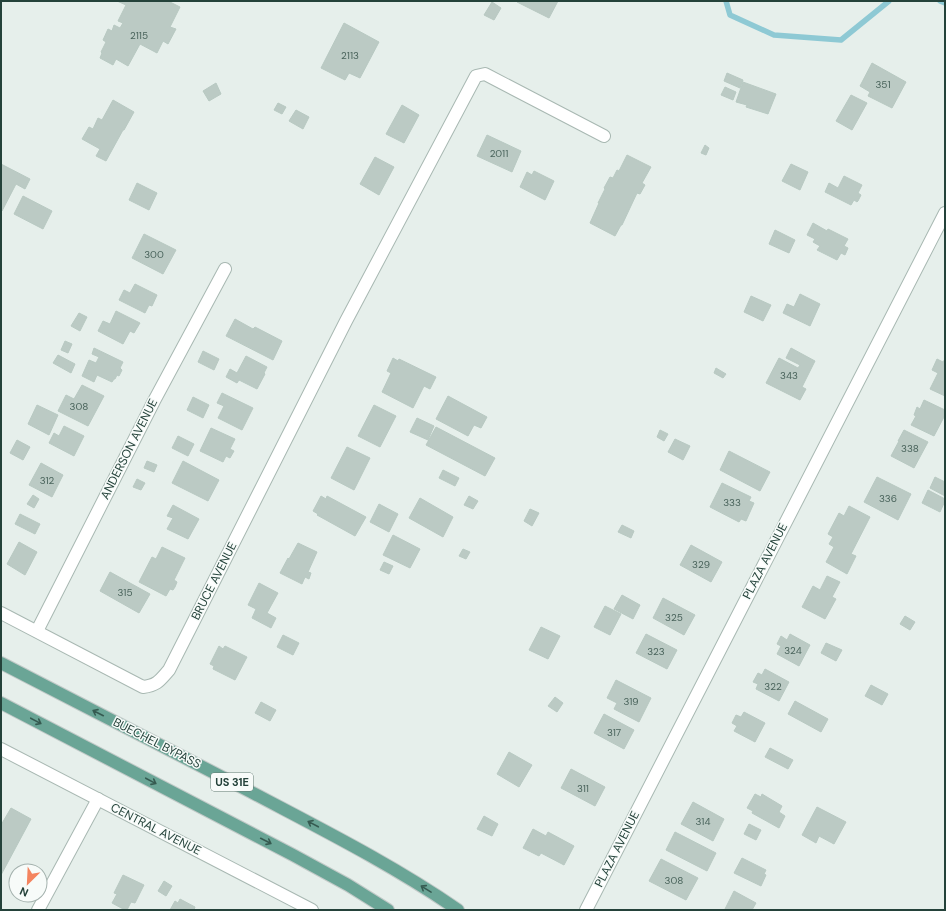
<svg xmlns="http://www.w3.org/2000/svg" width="946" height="911" viewBox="0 0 946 911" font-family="'DM Sans',sans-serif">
	<rect width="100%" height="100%" fill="#e6efeb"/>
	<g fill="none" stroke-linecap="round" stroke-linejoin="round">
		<g stroke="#8ec9d4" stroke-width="5.5">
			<polyline points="726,1 730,15 774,35 841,40 889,1"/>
			<polyline points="940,1 945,3"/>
		</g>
	</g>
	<g fill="#bbcac4" stroke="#b8c9c2">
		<polygon points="117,1 168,1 180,7 170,27 176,29 168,44 163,41 157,53 140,44 128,66 116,59 113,65 100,58 102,53 101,52 106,42 103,40 108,29 112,31 114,25 120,28 123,23 118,21 126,5"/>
		<polygon points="517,1 558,1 549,18 517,2"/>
		<polygon points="492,2 501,8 494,20 484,15"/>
		<polygon points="344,23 379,42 360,78 349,73 345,80 321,68"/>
		<polygon points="872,63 906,82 892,108 868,96 870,92 860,86"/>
		<polygon points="727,73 743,80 740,88 724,81"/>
		<polygon points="743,82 776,94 768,114 746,107 747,105 736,102"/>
		<polygon points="216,83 221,94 209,101 203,91"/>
		<polygon points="725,87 736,92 733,100 721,95"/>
		<polygon points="851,95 867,103 852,130 836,121"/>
		<polygon points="113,100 134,112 124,130 123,130 106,161 96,156 100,149 82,139 89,127 93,129 98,118 102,120"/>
		<polygon points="278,103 286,107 282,114 274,110"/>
		<polygon points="402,105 419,115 404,143 386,134"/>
		<polygon points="296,110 309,117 303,129 289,121"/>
		<polygon points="487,135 521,151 512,172 477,156"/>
		<polygon points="705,145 709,148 706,155 701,153"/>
		<polygon points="627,155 651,167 642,183 645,185 640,194 637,193 622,225 621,225 615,236 590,223 599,203 598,203 605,189 604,188 610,177 613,178 617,170 619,171"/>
		<polygon points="375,157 394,167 379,195 360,184"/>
		<polygon points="1,164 30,179 25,189 16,184 2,211 1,211"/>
		<polygon points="791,164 808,172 800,190 782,181"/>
		<polygon points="534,171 554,181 545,200 520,187 527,172 532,175"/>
		<polygon points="844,176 862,185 858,193 861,195 858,201 857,202 854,200 851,205 825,192 829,183 838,188"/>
		<polygon points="137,183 157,193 149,210 129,200"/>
		<polygon points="23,196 52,211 43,229 14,214"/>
		<polygon points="813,223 827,231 828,229 848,239 844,246 848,248 845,255 841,253 837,260 817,250 820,246 813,242 815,239 807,235"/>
		<polygon points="775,230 795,240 789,253 769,244"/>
		<polygon points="144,234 176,250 163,274 132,258"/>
		<polygon points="135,284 157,295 152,306 149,305 145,313 119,300 124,290 130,293"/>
		<polygon points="800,294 820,304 810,326 783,313 787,304 794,307"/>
		<polygon points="751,296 771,305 763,321 744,312"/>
		<polygon points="116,311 140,323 134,333 130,331 123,344 98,331 103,321 110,324"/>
		<polygon points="79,313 87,317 80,331 71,326"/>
		<polygon points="235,319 253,329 255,327 282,341 273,360 226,336"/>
		<polygon points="65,341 72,344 68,353 61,350"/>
		<polygon points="94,348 123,362 120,368 122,370 119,376 117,375 115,379 114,379 112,382 97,375 94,382 82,376 89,360 96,363 99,357 92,354"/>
		<polygon points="791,348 815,361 802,387 806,389 800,400 766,383 779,358 798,368 800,365 786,358"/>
		<polygon points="203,351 219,359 214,370 198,362"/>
		<polygon points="58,355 75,364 71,373 53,363"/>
		<polygon points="246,356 267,367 264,373 265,374 257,389 239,380 237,383 226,377 230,369 237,373"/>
		<polygon points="393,358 398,361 399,359 436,377 430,389 424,386 413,408 382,392 391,373 387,371"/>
		<polygon points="937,359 943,362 945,359 945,396 930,389 938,373 932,370"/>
		<polygon points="716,368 726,374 723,378 714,373"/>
		<polygon points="82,385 104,396 88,426 58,411 66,395 74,399"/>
		<polygon points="222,393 253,408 242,430 218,418 224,406 217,403"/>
		<polygon points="448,396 487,417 481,428 474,425 468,436 436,419"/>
		<polygon points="193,397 209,405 203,418 187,410"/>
		<polygon points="924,400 945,410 945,415 934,436 911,425 916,416 914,415 917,407 920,409"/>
		<polygon points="37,405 58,415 49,435 28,424"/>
		<polygon points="374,405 396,416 380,447 358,436"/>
		<polygon points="417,418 434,426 428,440 410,432"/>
		<polygon points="64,426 84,436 74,456 49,443 54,433 59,436"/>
		<polygon points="436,427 495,458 485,476 426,445"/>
		<polygon points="211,428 235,439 230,449 234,451 230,458 226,456 223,462 200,451"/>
		<polygon points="660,430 668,434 664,441 657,437"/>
		<polygon points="904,430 928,442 914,468 891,456 899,441 898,441"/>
		<polygon points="178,436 194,444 188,456 172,448"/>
		<polygon points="675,439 690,446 683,460 668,452"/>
		<polygon points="17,440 30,447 23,460 10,453"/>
		<polygon points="347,447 370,458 354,490 331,478"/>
		<polygon points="729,451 770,472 760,491 720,470"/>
		<polygon points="147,461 157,465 154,472 144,468"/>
		<polygon points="183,461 219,480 208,501 172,483"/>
		<polygon points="41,463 63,475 52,497 29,485"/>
		<polygon points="443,470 459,478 455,486 439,478"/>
		<polygon points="877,477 911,494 898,520 864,502"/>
		<polygon points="935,477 945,482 945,496 930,488"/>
		<polygon points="137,479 145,483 141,490 133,487"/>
		<polygon points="722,483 751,497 749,501 754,503 746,521 741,519 739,522 710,507"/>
		<polygon points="928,490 945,499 945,501 940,512 922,503"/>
		<polygon points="33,495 39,499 34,508 27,504"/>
		<polygon points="321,496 326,499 327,496 366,517 355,536 317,515 318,514 313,511"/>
		<polygon points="469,496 478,501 473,509 464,505"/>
		<polygon points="420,498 453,517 443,537 409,518"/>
		<polygon points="379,504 398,514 389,532 370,522"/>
		<polygon points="173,505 199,519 188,539 167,529 173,518 167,516"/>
		<polygon points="849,506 870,517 851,554 856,556 847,574 826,562 834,547 829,544 833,537 828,534 839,513 844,516"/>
		<polygon points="530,509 539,513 532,526 524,521"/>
		<polygon points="20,514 40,524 35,534 15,524"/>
		<polygon points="622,525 634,531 631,538 618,532"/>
		<polygon points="393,535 420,549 410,568 383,555"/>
		<polygon points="19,542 37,552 25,575 7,564"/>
		<polygon points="298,543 317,552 308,572 311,573 309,579 305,577 302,584 280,573 288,558 289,559"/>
		<polygon points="691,545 722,562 711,582 680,565"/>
		<polygon points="162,547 185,558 174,580 177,582 175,587 173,590 170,589 166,596 139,582 152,557 156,559"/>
		<polygon points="463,549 470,552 466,559 459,556"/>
		<polygon points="384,562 393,566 389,574 380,570"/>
		<polygon points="110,572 150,594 139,613 100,591"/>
		<polygon points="827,576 840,582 832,597 836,599 825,619 802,607 813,586 820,590"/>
		<polygon points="259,583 278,593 267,613 276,618 271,628 252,618 256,609 248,605"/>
		<polygon points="622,595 640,605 633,619 614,609"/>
		<polygon points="663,598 695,615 684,635 653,618"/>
		<polygon points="605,606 621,614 610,635 594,627"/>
		<polygon points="905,616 915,622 910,630 900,624"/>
		<polygon points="541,627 560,636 548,659 529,650"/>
		<polygon points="646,634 677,650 667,669 636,653"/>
		<polygon points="790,634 810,645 799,666 777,654 781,646 777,644 781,636 787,640"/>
		<polygon points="283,635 299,643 293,655 277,647"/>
		<polygon points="826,643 842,650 836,661 821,653"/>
		<polygon points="219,646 223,649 225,646 247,657 235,680 213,669 214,666 210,664"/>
		<polygon points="765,669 789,682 779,701 756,689 758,684 753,682 758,673 762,675"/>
		<polygon points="616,680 651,698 639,722 614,709 617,703 607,698"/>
		<polygon points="871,685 888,694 882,705 865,696"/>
		<polygon points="555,697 563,703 557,712 548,706"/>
		<polygon points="795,701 828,719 821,732 788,714"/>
		<polygon points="261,702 276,710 270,721 255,713"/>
		<polygon points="744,712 765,723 755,742 734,731 737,726 732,723 736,715 741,717"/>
		<polygon points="604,714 634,730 624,749 594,733"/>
		<polygon points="770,748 793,760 788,769 765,757"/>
		<polygon points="509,752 532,765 519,787 497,774"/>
		<polygon points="571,769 605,787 595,806 561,788"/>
		<polygon points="755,794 761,797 762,794 782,806 779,812 785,816 779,828 752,813 753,811 747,808"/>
		<polygon points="693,802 724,819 713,841 681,824"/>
		<polygon points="817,807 846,822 834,844 819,836 816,843 802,835"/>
		<polygon points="11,808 31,819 1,875 1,825"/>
		<polygon points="484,816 498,824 492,836 477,829"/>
		<polygon points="749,824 761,830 756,840 744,834"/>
		<polygon points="533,829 546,836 548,832 574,846 564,865 541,853 539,856 523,848"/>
		<polygon points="675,832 716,853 707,871 666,850"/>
		<polygon points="742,858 766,870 764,874 766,875 761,886 734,873"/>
		<polygon points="661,859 698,878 686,900 649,881"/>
		<polygon points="123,875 144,885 135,903 131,902 127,910 125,910 112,903 117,894 114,893"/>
		<polygon points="164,881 172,886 166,896 158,891"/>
		<polygon points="734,891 756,903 752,910 727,910 725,909"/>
		<polygon points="180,899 195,907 194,910 170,910 175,901 178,903"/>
	</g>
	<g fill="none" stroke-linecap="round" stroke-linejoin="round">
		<defs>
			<g id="minor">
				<path d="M1,613L143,687C158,685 160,680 169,670L346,321L476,76L485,74L604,136"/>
				<polyline points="37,631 154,401 225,269"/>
				<polyline points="1,749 312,910"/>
				<polyline points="38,910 98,799"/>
				<polyline points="586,910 945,213"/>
			</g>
			<g id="major">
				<path d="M1,663C84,706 168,749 251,792C321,829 393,865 458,910"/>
				<polyline points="1,703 293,855 348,885 388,910"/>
			</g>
		</defs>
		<use href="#minor" stroke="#a8b8b2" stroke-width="14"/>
		<use href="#major" stroke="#c2cac8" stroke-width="14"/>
		<use href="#minor" stroke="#fff" stroke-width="12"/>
		<use href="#major" stroke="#6aa596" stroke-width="12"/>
	</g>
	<defs><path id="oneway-shaft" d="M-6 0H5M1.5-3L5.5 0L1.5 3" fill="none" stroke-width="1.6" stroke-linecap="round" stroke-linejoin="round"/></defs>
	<g stroke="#365b51">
		<use href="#oneway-shaft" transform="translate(98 713) rotate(-153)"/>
		<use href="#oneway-shaft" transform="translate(36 721) rotate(28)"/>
		<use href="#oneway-shaft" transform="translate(151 781) rotate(28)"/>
		<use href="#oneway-shaft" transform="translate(313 824) rotate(-152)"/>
		<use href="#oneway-shaft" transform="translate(266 841) rotate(27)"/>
		<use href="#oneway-shaft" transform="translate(426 889) rotate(-148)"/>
	</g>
	<g text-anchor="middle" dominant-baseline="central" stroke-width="3" stroke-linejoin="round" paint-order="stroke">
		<g font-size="10" fill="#4a645c">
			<text x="139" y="35">2115</text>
			<text x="350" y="55">2113</text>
			<text x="883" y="84">351</text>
			<text x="499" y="153">2011</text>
			<text x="154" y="254">300</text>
			<text x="789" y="375">343</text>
			<text x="79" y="406">308</text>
			<text x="910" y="448">338</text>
			<text x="47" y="480">312</text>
			<text x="888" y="498">336</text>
			<text x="732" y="502">333</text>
			<text x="701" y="564">329</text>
			<text x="125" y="592">315</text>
			<text x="674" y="617">325</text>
			<text x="793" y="650">324</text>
			<text x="656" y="651">323</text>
			<text x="773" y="686">322</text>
			<text x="631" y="701">319</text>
			<text x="614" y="732">317</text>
			<text x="583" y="788">311</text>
			<text x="703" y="821">314</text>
			<text x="674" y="880">308</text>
		</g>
		<rect fill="#f7fbf9" stroke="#637a73" stroke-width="1" x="211" y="773" width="42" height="18" rx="3"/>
		<g font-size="11" font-weight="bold" fill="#24423a">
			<text x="232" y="782">US 31E</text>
		</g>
		<g font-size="12" fill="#24423a" stroke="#f7fbf9">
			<text transform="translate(129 449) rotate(-63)">ANDERSON AVENUE</text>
			<text transform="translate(765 561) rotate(-63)">PLAZA AVENUE</text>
			<text transform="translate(214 581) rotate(-63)">BRUCE AVENUE</text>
			<text transform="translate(157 743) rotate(27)">BUECHEL BYPASS</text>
			<text transform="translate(156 829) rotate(27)">CENTRAL AVENUE</text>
			<text transform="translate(617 849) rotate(-63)">PLAZA AVENUE</text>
		</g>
	</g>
	<rect width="946" height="911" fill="none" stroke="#24423a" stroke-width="4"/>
	<g transform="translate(28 883) rotate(204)"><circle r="19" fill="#f7fbf9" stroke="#a3b1ad"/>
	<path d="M0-3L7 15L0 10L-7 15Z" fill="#f4845f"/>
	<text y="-6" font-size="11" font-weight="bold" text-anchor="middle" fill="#24423a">N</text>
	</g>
</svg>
